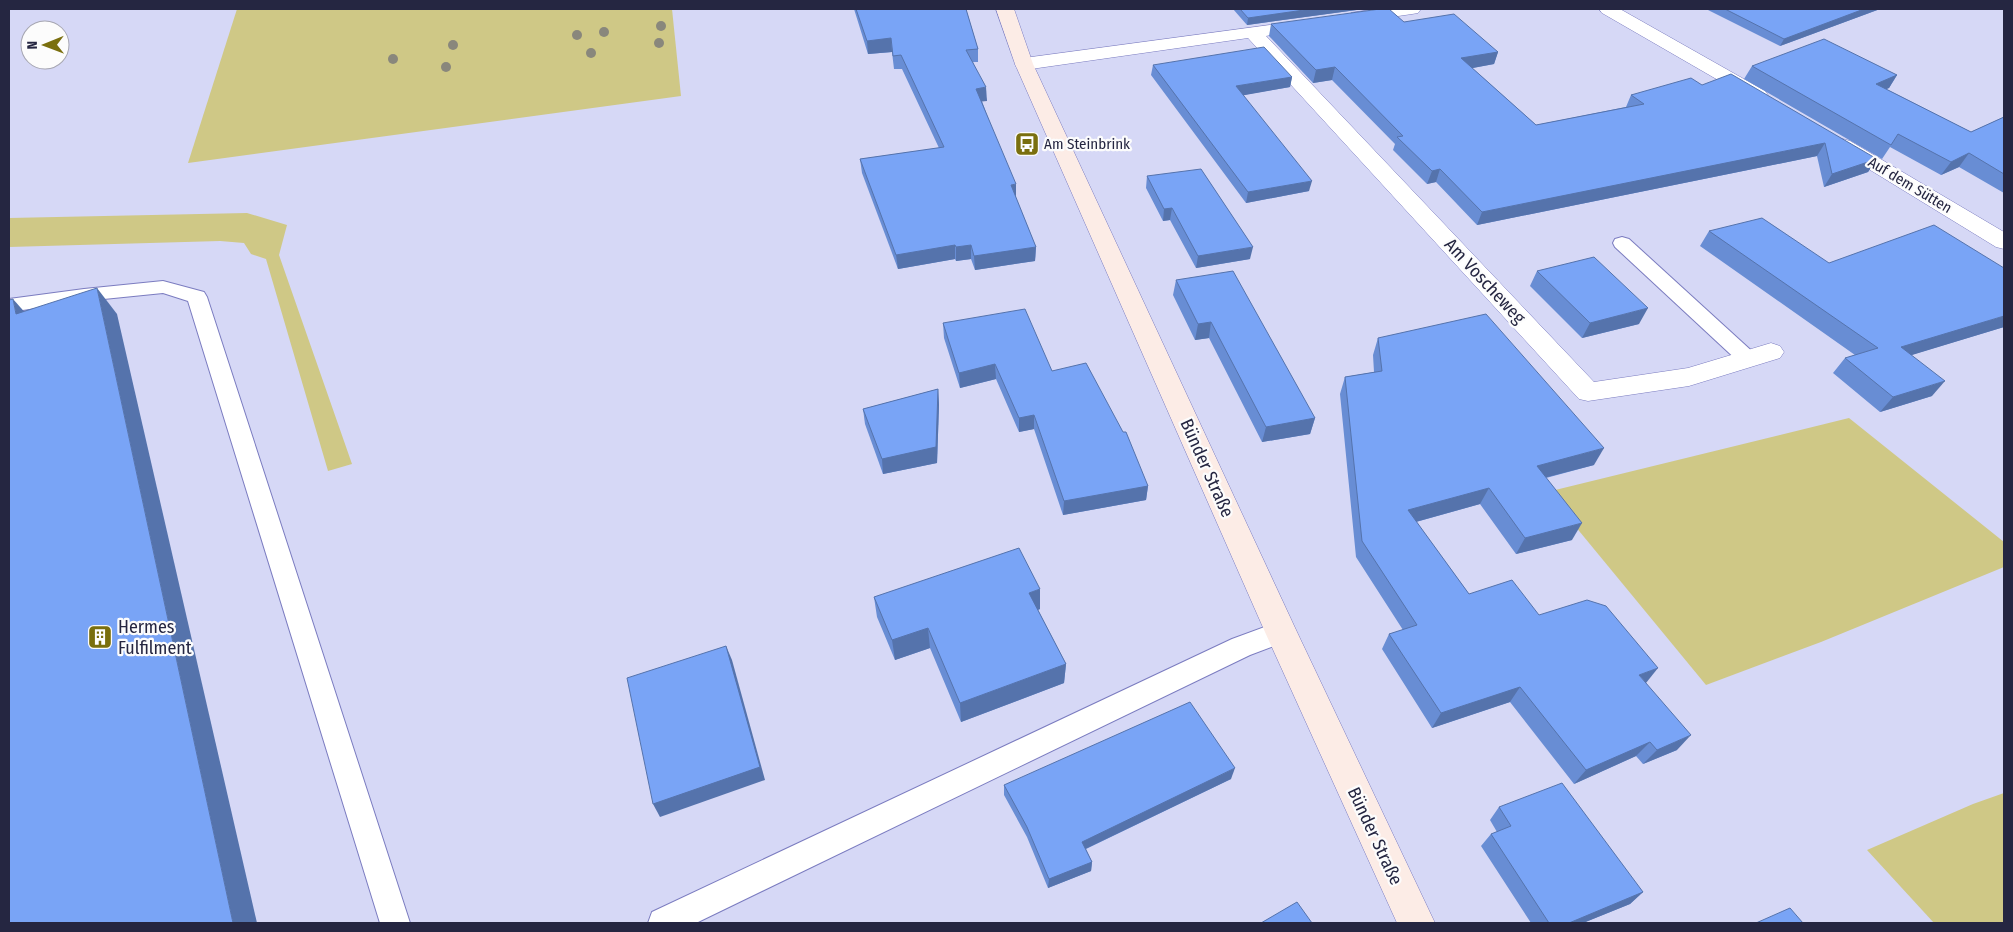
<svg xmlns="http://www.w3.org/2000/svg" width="2013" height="932" viewBox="0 0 2013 932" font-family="'Fira Sans Condensed',sans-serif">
	<rect width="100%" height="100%" fill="#d6d8f6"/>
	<g fill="#cfc886">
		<polygon points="237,9 672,9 681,96 188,163"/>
		<polygon points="247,213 287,225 279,255 352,464 328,471 266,259 251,254 244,243 220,241 9,247 9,218"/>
		<polygon points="1849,418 2004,542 2004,567 1821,642 1706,685 1547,492"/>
		<polygon points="2004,793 2004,923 1934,923 1867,850 1973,804"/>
	</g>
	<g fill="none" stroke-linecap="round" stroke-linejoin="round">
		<defs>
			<g id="service">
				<polygon points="1622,237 1629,239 1755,354 1758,359 1755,364 1748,366 1741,364 1615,247 1613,243 1615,239"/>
				<polygon points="163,281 204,292 207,297 410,923 380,923 188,301 163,293 84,301 9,312 9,299 84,289"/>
				<polygon points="1281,621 1290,624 1294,632 1290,640 1250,655 696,923 648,923 652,912 1232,639"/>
			</g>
			<g id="minor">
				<polygon points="1377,9 1421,9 1418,13 1412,14 1357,22 1351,21 1348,17 1351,13"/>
				<polygon points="1599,9 1620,9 1765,91 1768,95 1765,99 1758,101 1751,99 1602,13"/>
				<polygon points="1270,25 1276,26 1279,30 1276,34 1266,36 1594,382 1688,368 1771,343 1780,346 1784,352 1780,358 1689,386 1588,401 1579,399 1248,38 1024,70 1017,68 1015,64 1017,60 1024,58"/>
				<polygon points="1843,139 1850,141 2004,232 2004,249 1996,247 1836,149 1833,145 1836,141"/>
			</g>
			<polygon id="secondary" points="996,9 1014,9 1033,64 1297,632 1435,923 1397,923 1265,632 1015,64"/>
		</defs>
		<use href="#service" stroke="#7b7cc0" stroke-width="2"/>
		<use href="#minor" stroke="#7b7cc0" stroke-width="1"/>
		<use href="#secondary" stroke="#7b7cc0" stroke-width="1"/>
		<use href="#service" fill="#fff" fill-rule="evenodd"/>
		<use href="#minor" fill="#fff" fill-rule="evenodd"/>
		<use href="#secondary" fill="#fcece6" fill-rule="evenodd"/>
	</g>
	<g fill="#89877c">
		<circle cx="661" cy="26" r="5"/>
		<circle cx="604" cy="32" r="5"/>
		<circle cx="577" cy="35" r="5"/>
		<circle cx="659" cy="43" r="5"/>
		<circle cx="453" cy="45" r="5"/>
		<circle cx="591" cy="53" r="5"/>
		<circle cx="393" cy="59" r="5"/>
		<circle cx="446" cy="67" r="5"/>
	</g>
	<g fill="#688dd4">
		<polygon points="854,9 966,9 978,49 978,62 973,62 987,101 982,101 1016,198 1036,247 1035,261 975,270 971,259 956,261 955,259 898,269 862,173 860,159 939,148 902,69 894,69 892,52 868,54"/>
		<polygon points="1233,9 1364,9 1247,25"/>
		<polygon points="1706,9 1880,9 1780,46"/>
		<polygon points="1404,22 1498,52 1494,64 1472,68 1536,125 1626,107 1631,95 1702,85 1877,159 1868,172 1824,187 1817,156 1477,225 1436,182 1427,184 1393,150 1395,144 1332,80 1313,83 1269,36 1271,24"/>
		<polygon points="1153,65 1292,77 1290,87 1243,95 1309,191 1246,203 1151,75"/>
		<polygon points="1752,66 1897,75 1889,88 1886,89 1971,132 2004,117 2004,193 1959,167 1941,175 1890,147 1882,159 1744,79"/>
		<polygon points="1147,176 1250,259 1196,268 1170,220 1163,221 1146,188"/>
		<polygon points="1709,231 1829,263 2004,327 1911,355 1932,396 1880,412 1833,373 1845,358 1855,355 1700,246"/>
		<polygon points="1537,271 1639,324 1582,338 1530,286"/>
		<polygon points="1176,280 1315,418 1310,434 1262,442 1209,338 1195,340 1173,295"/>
		<polygon points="943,323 1052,371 1148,486 1146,500 1063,515 1034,429 1019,432 996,379 960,388 944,338"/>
		<polygon points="1378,338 1594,465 1546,478 1572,540 1516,554 1480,504 1416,522 1469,594 1539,615 1646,683 1677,750 1643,764 1636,756 1574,784 1510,702 1432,728 1382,649 1389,634 1403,630 1356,557 1340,394 1345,377 1374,372 1373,355"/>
		<polygon points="938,389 939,405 937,463 883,474 865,424 863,409"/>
		<polygon points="874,597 1040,609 1038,610 1066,664 1064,683 961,722 930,648 895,660 877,617"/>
		<polygon points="1231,779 1086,849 1092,862 1091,871 1048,888 1027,837 1004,795 1004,785"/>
		<polygon points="1499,807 1643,892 1630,904 1583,923 1531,923 1481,846 1491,834 1497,832 1490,820"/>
	</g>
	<g fill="#5573ac">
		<polygon points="1311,9 1364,9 1247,25 1248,18"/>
		<polygon points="1864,9 1880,9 1780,46 1784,39"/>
		<polygon points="891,38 892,52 868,54 867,41"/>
		<polygon points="1498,52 1494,64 1457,71 1461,58"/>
		<polygon points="1335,67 1332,80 1313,83 1316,70"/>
		<polygon points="1897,75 1889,88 1867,97 1876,84"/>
		<polygon points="1292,77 1290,87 1234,97 1236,86"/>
		<polygon points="986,87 987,101 977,102 976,89"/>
		<polygon points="1825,143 1817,156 1477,225 1482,212"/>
		<polygon points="1969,153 1959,167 1941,175 1951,162"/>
		<polygon points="1877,159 1868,172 1824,187 1832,174"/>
		<polygon points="1440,169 1436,182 1427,184 1432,171"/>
		<polygon points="1312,181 1309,191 1246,203 1248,192"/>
		<polygon points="1016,184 1016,198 1011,185"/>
		<polygon points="1172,208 1170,220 1163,221 1164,209"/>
		<polygon points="955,245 955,259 898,269 896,255"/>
		<polygon points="971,245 971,259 956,261 956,247"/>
		<polygon points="1036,247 1035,261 975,270 974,256"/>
		<polygon points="1253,247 1250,259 1196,268 1198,256"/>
		<polygon points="97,288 117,314 257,923 233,923"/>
		<polygon points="13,299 36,325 16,314"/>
		<polygon points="1648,308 1639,324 1582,338 1590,323"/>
		<polygon points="2004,316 2004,327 1889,362 1901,347"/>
		<polygon points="1211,322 1209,338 1195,340 1198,324"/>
		<polygon points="995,364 996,379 960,388 959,373"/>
		<polygon points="1945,381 1932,396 1880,412 1893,397"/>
		<polygon points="938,389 939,405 937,463 883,474 882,459"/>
		<polygon points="1034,415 1034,429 1019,432 1019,418"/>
		<polygon points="1315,418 1310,434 1262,442 1266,427"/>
		<polygon points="1604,448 1594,465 1528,482 1537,466"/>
		<polygon points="1148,486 1146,500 1063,515 1064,501"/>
		<polygon points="1489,488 1480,504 1401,526 1408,510"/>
		<polygon points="1582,523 1572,540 1516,554 1525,538"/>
		<polygon points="1040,589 1040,609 1029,613 1029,593"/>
		<polygon points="928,628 930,648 895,660 892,640"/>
		<polygon points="726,646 732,660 765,780 660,817 653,804"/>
		<polygon points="1066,664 1064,683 961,722 960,703"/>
		<polygon points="1658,668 1646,683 1639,675"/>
		<polygon points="1520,687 1510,702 1432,728 1441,713"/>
		<polygon points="1691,735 1677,750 1643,764 1657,750"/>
		<polygon points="1650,742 1636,756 1574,784 1586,770"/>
		<polygon points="1235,768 1231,779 1081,851 1082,842"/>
		<polygon points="1092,862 1091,871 1048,888 1049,879"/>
		<polygon points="1643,892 1630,904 1583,923 1569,923"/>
	</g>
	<g fill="#79a4f6" stroke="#5573ac">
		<polygon points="856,9 966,9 978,49 966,50 986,87 976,89 1016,184 1011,185 1036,247 974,256 971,245 956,247 955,245 896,255 860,159 944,147 901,55 893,56 891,38 867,41"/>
		<polygon points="1240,9 1311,9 1248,18"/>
		<polygon points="1380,9 1389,9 1404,22 1454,14 1498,52 1461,58 1536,125 1644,104 1631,95 1691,78 1702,85 1731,74 1877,159 1832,174 1825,143 1482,212 1440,169 1432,171 1397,137 1403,136 1335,67 1316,70 1271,24"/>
		<polygon points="1725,9 1864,9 1784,39"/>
		<polygon points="1824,39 1897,75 1876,84 1971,132 2004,117 2004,174 1969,153 1951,162 1898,134 1891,145 1752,66"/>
		<polygon points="1264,47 1292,77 1236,86 1312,181 1248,192 1153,65"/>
		<polygon points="1201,169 1253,247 1198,256 1172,208 1164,209 1147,176"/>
		<polygon points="1762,218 1829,263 1934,225 2004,268 2004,316 1901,347 1945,381 1893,397 1845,358 1878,348 1709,231"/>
		<polygon points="1594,257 1648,308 1590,323 1537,271"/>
		<polygon points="1233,271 1315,418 1266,427 1211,322 1198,324 1176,280"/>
		<polygon points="97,288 233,923 9,923 9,300 13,299 16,314"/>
		<polygon points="1025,309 1052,371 1086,363 1123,432 1126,432 1148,486 1064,501 1034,415 1019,418 995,364 959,373 943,323"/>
		<polygon points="1486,314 1604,448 1537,466 1582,523 1525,538 1489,488 1408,510 1469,594 1512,580 1539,615 1587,600 1606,606 1658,668 1639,675 1691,735 1657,750 1650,742 1586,770 1520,687 1441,713 1389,634 1417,625 1362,541 1345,377 1382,371 1378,338"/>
		<polygon points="938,389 936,447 882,459 863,409"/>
		<polygon points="1019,548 1040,589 1029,593 1066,664 960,703 928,628 892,640 874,597"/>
		<polygon points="726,646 760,767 653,804 627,678"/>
		<polygon points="1190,702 1235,768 1082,842 1092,862 1049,879 1027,827 1004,785"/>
		<polygon points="1562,783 1643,892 1569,923 1549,923 1491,834 1511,826 1499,807"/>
		<polygon points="1297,902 1312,923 1261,923"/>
		<polygon points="1790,908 1803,923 1756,923"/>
	</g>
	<defs>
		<symbol id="bus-square" viewBox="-11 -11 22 22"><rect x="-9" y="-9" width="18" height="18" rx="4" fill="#7a6f0e" stroke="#fcfcfc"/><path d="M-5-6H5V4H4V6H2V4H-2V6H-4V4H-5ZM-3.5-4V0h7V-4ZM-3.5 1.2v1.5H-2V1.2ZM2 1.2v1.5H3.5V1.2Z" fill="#fff"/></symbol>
		<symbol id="building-square" viewBox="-11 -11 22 22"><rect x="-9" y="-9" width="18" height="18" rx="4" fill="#7a6f0e" stroke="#fcfcfc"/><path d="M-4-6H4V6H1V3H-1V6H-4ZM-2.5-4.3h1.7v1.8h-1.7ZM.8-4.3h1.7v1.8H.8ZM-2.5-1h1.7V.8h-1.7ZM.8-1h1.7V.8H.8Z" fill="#fff"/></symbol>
	</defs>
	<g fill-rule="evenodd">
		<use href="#bus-square" x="1013" y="130" width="28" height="28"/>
		<use href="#building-square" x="86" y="623" width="28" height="28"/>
	</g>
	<g text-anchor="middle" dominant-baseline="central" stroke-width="4.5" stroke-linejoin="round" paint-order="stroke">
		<g font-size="15" fill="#252641" stroke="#fcfcfc" text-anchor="start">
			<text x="1044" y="144">Am Steinbrink</text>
		</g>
		<g font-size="15" fill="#252641" stroke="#fcfcfc">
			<text transform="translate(1910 185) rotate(31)">Auf dem Sütten</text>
		</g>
		<g font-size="18" fill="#252641" stroke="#fcfcfc">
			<text transform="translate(1485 281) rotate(47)">Am Voscheweg</text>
			<text transform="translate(1207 468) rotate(66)">Bünder Straße</text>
			<text transform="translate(1375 836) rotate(65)">Bünder Straße</text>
		</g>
		<g font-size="18" fill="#252641" stroke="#fcfcfc" text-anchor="start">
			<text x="118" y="627">Hermes<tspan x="118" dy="21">Fulfilment</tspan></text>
		</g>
	</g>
	<rect width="2013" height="932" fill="none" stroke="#252641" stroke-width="20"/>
	<g transform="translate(45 45) rotate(269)"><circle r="24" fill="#fcfcfc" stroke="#a6a6b1"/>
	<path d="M0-4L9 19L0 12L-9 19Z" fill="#7a6f0e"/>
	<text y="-8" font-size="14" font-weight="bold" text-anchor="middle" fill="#252641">N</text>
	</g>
</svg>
